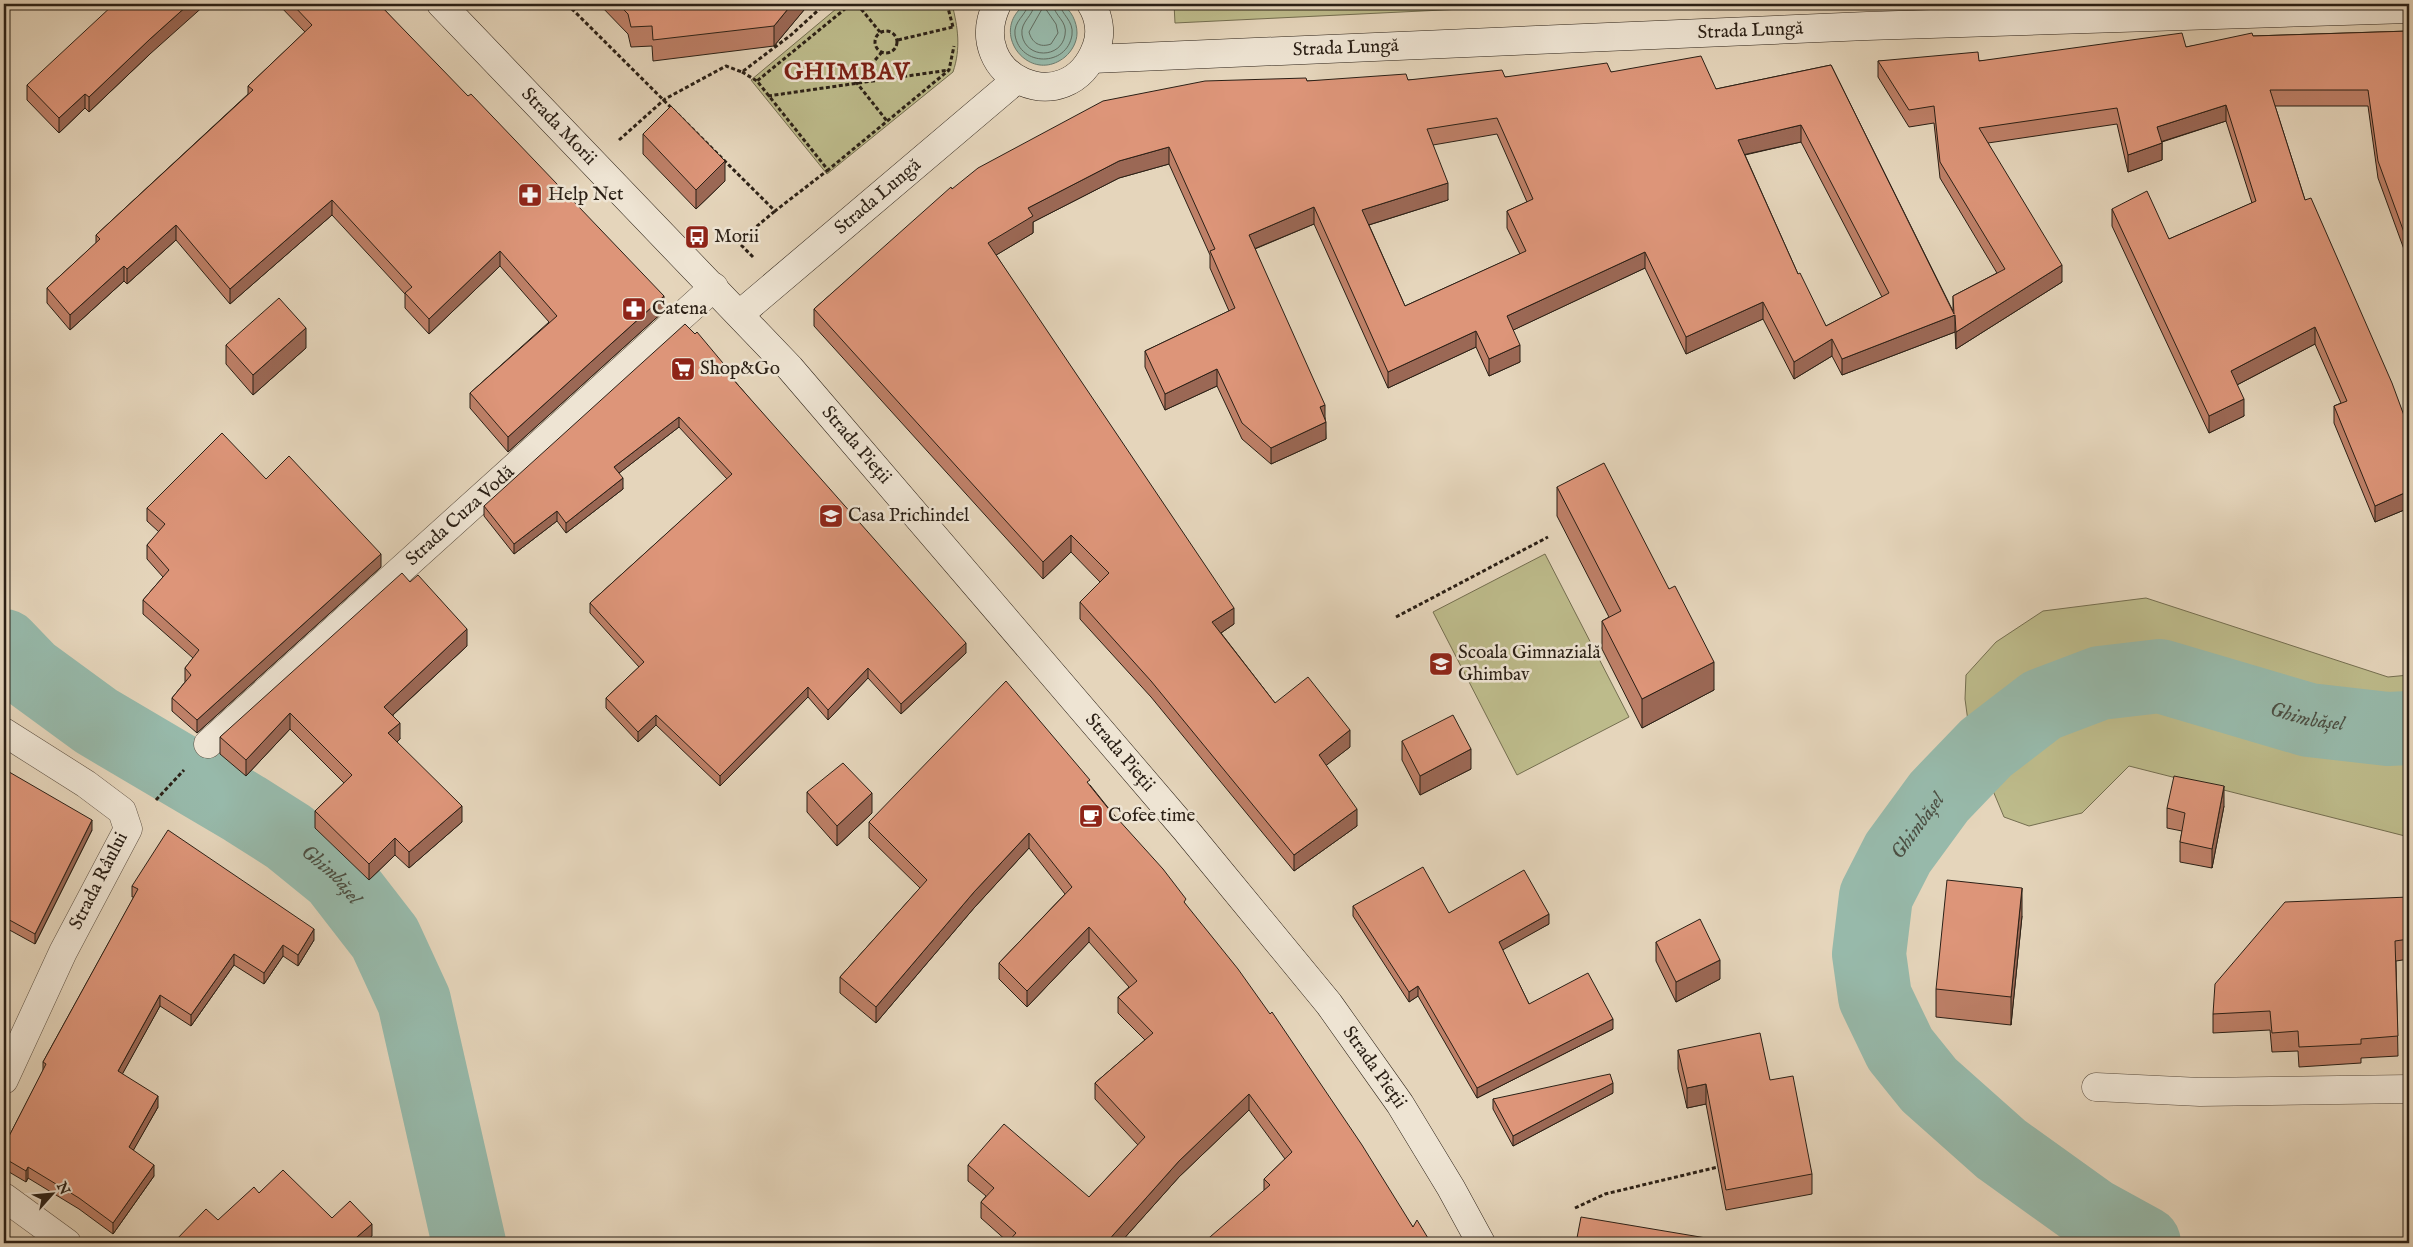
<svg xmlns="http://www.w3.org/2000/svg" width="2413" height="1247" viewBox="0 0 2413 1247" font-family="'IM FELL English',serif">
	<rect width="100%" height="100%" fill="#e5d5bb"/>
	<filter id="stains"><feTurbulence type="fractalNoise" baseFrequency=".004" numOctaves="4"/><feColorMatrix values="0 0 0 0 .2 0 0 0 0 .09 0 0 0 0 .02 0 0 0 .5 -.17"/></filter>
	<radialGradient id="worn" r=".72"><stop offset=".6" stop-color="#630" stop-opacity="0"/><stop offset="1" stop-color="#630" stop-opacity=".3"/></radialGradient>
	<g fill="#bdbb8b" stroke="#746e50">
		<path d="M842,4H952C958,28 961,48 953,72L827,174L751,80Z"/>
		<polygon points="1174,4 1566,4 1175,23"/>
		<polygon points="1545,554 1629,717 1517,775 1433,612"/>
		<polygon points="2146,598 2388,677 2409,675 2409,837 2129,766 2082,813 2029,826 2004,817 1970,736 1965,699 1966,675 1996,642 2043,611"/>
	</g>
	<path fill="#97b9aa" stroke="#6c7c6f" d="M1026,4H1061C1071,9 1077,22 1077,33C1077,42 1072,51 1065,57C1029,86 987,31 1026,4Z"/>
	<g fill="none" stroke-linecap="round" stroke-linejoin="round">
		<g stroke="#616c60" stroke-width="1">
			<path d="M1028,4C1027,15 1013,21 1015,35C1020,67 1067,67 1072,35C1074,20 1061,15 1060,4"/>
			<path d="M1034,4C1034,16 1020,21 1022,35C1026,59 1061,59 1065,35C1068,21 1054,16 1053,4"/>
			<path d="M1045,8L1056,24L1058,33L1051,44C1040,48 1032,43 1029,32L1042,9Z"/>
		</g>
		<g stroke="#97b9aa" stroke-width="74">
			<path id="s1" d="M4,646L29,672L96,721L245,809L289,837L337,876L385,938L414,1001L469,1243"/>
			<path id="s2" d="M2144,1243L2093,1215L2001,1149L1929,1085L1900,1049L1875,997L1869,954L1876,896L1898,853L1939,797L1986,748L2042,705L2100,683L2160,676L2309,720L2388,729L2409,728"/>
		</g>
		<defs>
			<g id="street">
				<polyline points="4,732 86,784 122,811 128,829 63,952 4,1080"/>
				<path id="s3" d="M208,744L714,287"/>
				<polyline points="2096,1087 2200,1092 2409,1089"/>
				<polyline points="4,1197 67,1243"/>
			</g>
			<g id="secondary">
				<path id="s4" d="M441,4L790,368L1185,829L1329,1004L1400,1104L1451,1188L1481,1243"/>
				<path d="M997,4C962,78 1068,123 1096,48C1102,34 1099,16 1091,4"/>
				<path id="s5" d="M1092,59L1867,26L2409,9"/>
				<path id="s6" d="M740,314L1016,80"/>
			</g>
		</defs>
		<use href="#street" stroke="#5a4d3f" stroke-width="29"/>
		<use href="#secondary" stroke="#2b2016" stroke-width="29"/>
		<g stroke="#2b2016" stroke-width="3" stroke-dasharray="4 2.5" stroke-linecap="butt">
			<polyline points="567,4 775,211 828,170"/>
			<polyline points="851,4 757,81 828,170 949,70 954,46"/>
			<polyline points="857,4 880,32"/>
			<polyline points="947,4 953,27"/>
			<circle cx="886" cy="42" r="11"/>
			<polyline points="898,40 953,27"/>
			<polyline points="882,52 856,82 887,121"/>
			<polyline points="742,72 757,81"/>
			<polyline points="768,96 949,70"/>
			<polyline points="619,140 665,99 726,66 742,72 791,35 825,4"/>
			<polyline points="753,257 738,242 775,211"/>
			<polyline points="1396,617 1548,537"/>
			<polyline points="156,800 184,770"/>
			<polyline points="1575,1208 1605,1194 1718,1167"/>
		</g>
		<use href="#street" stroke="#eee4d3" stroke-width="28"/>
		<use href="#secondary" stroke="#eee4d3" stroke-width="28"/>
	</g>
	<g fill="#be8068" stroke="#2b2016" fill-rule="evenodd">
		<polygon points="278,4 379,4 664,311 508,452 470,408 470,393 549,322 500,266 429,334 405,308 405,294 332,215 230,304 176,240 127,284 124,281 70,330 47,303 47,288 96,243 96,235 248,94 248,86 305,32"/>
		<polygon points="599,4 809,4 774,46 653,61 652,46 631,47 628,34"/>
		<path d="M2409,31V263L2378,178L2368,106H2275L2305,200L2409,429V508L2375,522L2334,423V406L2341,403L2315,344L2237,385L2244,416L2209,433L2112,226V209L2169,239L2252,203L2226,121L2162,142V160L2128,172L2117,124L1988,143L2062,282L1956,349L1955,332L1842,375L1832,356L1794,379L1763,319L1686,354L1645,268L1513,330L1520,362L1489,376L1476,347L1388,388L1314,224L1255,249L1325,418L1326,439L1271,464L1242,439L1217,386L1165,410L1145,367V351L1229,311L1210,268V255L1169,164L1119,178L1033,222V233L996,255L1234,624L1221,633L1275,703L1350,747L1326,765L1357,826L1294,871L1151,697L1080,619V602L1100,582L1071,552L1043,579L814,326V309L952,189L1307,81L1408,80L1505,77L1611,72L1716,89L1831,65L1953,311V296L1997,273L1940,178L1934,123L1909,127L1878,77V61H1979L2186,47L2253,36ZM1497,134L1527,202L1507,211V228L1520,254L1405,306L1369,225L1448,200L1433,145ZM1801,142L1882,297L1826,326L1798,274L1745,155Z"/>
		<polygon points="150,54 89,112 85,108 59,133 27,100 27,85"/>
		<polygon points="643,134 725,181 696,209 643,154"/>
		<polygon points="226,345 306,348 253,395 226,364"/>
		<polygon points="733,379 966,653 901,714 868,678 828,720 808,697 720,786 656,725 638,742 606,708 606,698 639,667 590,613 590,603 727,479 679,427 619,473 623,489 566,533 557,521 514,554 484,516 484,506"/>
		<polygon points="266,479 381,567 197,733 172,711 172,698 185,682 185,668 193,658 143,614 143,600 163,577 147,559 147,545 159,532 147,521 147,508"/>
		<polygon points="1557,487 1669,589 1714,690 1642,728 1602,649 1602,621 1609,617 1557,516"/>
		<polygon points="410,582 467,646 393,715 400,739 397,742 462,822 409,868 395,855 369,880 315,828 315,811 344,783 290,729 246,776 220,754 220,737"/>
		<polygon points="1402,741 1471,769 1420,795 1402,760"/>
		<polygon points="4,769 92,830 35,944 4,927"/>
		<polygon points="1090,785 1186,905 1413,1227 1431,1243 1264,1190 1264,1179 1285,1159 1249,1110 1179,1177 1120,1243 1007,1243 1008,1242 981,1218 981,1202 986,1196 968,1181 968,1165 1089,1197 1138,1145 1095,1099 1095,1083 1145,1040 1118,1013 1118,997 1129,987 1089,942 1027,1007 999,979 999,963 1065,894 1029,848 974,908 876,1023 840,993 840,977 920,888 869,838 869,822"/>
		<polygon points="807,792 872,813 837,846 807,812"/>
		<polygon points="2224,806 2212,868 2180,862 2180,842 2182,831 2167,828 2167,808"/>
		<polygon points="132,886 314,940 298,966 283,956 264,984 234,965 191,1026 160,1006 122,1074 158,1107 133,1150 154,1176 113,1234 79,1209 28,1178 26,1182 4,1169 4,1146 43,1071 43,1062 134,897 132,897"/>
		<polygon points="2409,897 2409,959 2396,961 2398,1056 2361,1058 2361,1063 2299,1067 2298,1051 2272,1052 2270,1030 2213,1033 2213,1014"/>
		<polygon points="1353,906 1449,913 1549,924 1502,949 1529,1004 1613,1029 1477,1098 1418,996 1409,1002 1353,916"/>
		<polygon points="2022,916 2011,1025 1936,1017 1936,989"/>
		<polygon points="1656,942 1720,979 1676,1002 1656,961"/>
		<polygon points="1678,1050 1812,1174 1812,1194 1726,1210 1706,1104 1687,1108 1678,1069"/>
		<polygon points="1613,1093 1513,1146 1493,1109 1493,1099"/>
	</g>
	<g fill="#9b6855" stroke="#2b2016">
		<polygon points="189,4 206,4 150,54 89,112 89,97 150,39"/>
		<polygon points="792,4 809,4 774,46 774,26"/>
		<polygon points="85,94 85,108 59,133 59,118"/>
		<polygon points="2226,105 2226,121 2157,143 2157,127"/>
		<polygon points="1801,125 1801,142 1738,156 1738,140"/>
		<polygon points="2162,143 2162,160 2128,172 2128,155"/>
		<polygon points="1169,147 1169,164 1119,178 1033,222 1033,233 988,260 988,243 1028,208 1119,161"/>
		<polygon points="725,161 725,181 696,209 696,190"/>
		<polygon points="1448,183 1448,200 1362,227 1362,210"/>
		<polygon points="332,200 332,215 230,304 230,289"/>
		<polygon points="1314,207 1314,224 1249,251 1249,235"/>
		<polygon points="176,225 176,240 127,284 127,269"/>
		<polygon points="500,251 500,266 429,334 429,319"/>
		<polygon points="1645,252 1645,268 1507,333 1507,316"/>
		<polygon points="2062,265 2062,282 1956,349 1956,332"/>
		<polygon points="124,266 124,281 70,330 70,315"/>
		<polygon points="664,296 664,311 508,452 508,437"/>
		<polygon points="1763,302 1763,319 1686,354 1686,337"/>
		<polygon points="1955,315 1955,332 1842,375 1842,359"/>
		<polygon points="2315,327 2315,344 2231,388 2231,371"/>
		<polygon points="306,328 306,348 253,395 253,375"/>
		<polygon points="1476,331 1476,347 1388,388 1388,372"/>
		<polygon points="1832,339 1832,356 1794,379 1794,362"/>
		<polygon points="1520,345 1520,362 1489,376 1489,359"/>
		<polygon points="1217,369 1217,386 1165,410 1165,394"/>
		<polygon points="2244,399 2244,416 2209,433 2209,416"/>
		<polygon points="1325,405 1325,422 1320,407"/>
		<polygon points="679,417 679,427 614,477 614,467"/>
		<polygon points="1326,422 1326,439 1271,464 1271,448"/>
		<polygon points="623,478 623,489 566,533 566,523"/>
		<polygon points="2409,491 2409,508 2375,522 2375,506"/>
		<polygon points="557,511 557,521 514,554 514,544"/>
		<polygon points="1071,535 1071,552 1043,579 1043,562"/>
		<polygon points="381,554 381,567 197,733 197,720"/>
		<polygon points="1234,608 1234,624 1212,639 1212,622"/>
		<polygon points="467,629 467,646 384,723 384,707"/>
		<polygon points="966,643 966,653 901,714 901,704"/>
		<polygon points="1714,662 1714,690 1642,728 1642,699"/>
		<polygon points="868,668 868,678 828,720 828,710"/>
		<polygon points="808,687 808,697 720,786 720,776"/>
		<polygon points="290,713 290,729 246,776 246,760"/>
		<polygon points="656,715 656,725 638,742 638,732"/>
		<polygon points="400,723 400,739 388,750 388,733"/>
		<polygon points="1350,730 1350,747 1319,771 1319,755"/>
		<polygon points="1471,749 1471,769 1420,795 1420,776"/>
		<polygon points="2224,786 2224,806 2212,868 2212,849"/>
		<polygon points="872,793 872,813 837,846 837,826"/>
		<polygon points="462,806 462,822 409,868 409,852"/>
		<polygon points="1357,809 1357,826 1294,871 1294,855"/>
		<polygon points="92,820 92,830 35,944 35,934"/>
		<polygon points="1029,833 1029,848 974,908 876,1023 876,1007 974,892"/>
		<polygon points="395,838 395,855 369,880 369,864"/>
		<polygon points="2022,888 2022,916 2011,1025 2011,997"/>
		<polygon points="1549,914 1549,924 1499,952 1499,942"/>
		<polygon points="1089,927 1089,942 1027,1007 1027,991"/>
		<polygon points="314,929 314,940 298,966 298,955"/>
		<polygon points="283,945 283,956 264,984 264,973"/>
		<polygon points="234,954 234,965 191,1026 191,1015"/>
		<polygon points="1720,960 1720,979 1676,1002 1676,982"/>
		<polygon points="1418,986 1418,996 1409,1002 1409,992"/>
		<polygon points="160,995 160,1006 118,1082 118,1071"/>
		<polygon points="1613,1019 1613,1029 1477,1098 1477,1088"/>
		<polygon points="1613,1083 1613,1093 1513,1146 1513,1136"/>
		<polygon points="1706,1084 1706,1104 1687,1108 1687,1088"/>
		<polygon points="1249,1094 1249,1110 1179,1177 1120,1243 1106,1243 1179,1161"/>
		<polygon points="158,1096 158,1107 129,1158 129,1147"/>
		<polygon points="154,1165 154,1176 113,1234 113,1223"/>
		<polygon points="28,1167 28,1178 26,1182 26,1171"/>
		<polygon points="372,1224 372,1236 363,1243 350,1243"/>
		<polygon points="1070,1238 1070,1243 1065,1243"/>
	</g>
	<g fill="#dd9579" stroke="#2b2016" fill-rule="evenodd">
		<polygon points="114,4 189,4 150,39 89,97 85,94 59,118 27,85"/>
		<polygon points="292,4 379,4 468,96 471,94 664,296 508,437 470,393 557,316 500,251 429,319 405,293 412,287 332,200 230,289 176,225 127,269 124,266 70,315 47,288 100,239 96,235 253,90 248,86 312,25"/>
		<polygon points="618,4 792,4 774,26 653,40 652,26 631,27 628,14"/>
		<path d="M2409,31V246L2378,161L2368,90H2270L2305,200L2311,198L2392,383L2409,429V491L2375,506L2334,406L2347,401L2315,327L2231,371L2244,399L2209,416L2112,209L2147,191L2169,239L2256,201L2226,105L2157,127L2162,143L2128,155L2117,108L1979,128L2062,265L1956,332L1955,315L1842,359L1832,339L1794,362L1763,302L1686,337L1645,252L1507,316L1520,345L1489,359L1476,331L1388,372L1314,207L1249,235L1325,405L1320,407L1326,422L1271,448L1242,423L1217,369L1165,394L1145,351L1235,308L1210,251L1215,249L1169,147L1119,161L1028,208L1033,216L988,243L1234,608L1212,622L1275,703L1308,677L1350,730L1319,755L1357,809L1294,855L1151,681L1080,602L1109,573L1071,535L1043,562L814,309L951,187L952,189L978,168L1103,101L1205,81L1306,78L1307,81L1406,74L1408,80L1502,70L1505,77L1607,63L1611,72L1701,56L1716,89L1831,65L1954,314L1953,296L2005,269L1940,162L1934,106L1909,110L1878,61L1978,52L1979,61L2182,33L2186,47L2252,33L2253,36ZM1497,118L1533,199L1507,211L1526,251L1405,306L1362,210L1448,183L1427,129ZM1801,125L1889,293L1826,326L1800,273L1798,274L1738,140Z"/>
		<polygon points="671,106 725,161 696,190 643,134"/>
		<polygon points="279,298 306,328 253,375 226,345"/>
		<polygon points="685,324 695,334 697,332 733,375 731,377 966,643 901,704 868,668 828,710 808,687 720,776 656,715 638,732 606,698 644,662 590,603 732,474 679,417 614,467 623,478 566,523 557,511 514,544 484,506"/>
		<polygon points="222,433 266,479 289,456 381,554 197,720 172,698 191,675 185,668 199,650 143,600 169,570 147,545 165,524 147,508"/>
		<polygon points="1604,463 1669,589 1675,586 1714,662 1642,699 1602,621 1621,611 1557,487"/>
		<polygon points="402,573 410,582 418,575 467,629 384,707 400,723 388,733 462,806 409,852 395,838 369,864 315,811 352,775 290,713 246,760 220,737"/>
		<polygon points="1006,681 1090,780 1087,782 1107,807 1163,869 1186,899 1184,902 1238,969 1270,1014 1272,1012 1362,1145 1413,1227 1417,1220 1431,1243 1203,1243 1270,1185 1264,1179 1292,1152 1249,1094 1179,1161 1106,1243 1077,1243 1070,1238 1065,1243 1007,1243 1016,1233 981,1202 994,1188 968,1165 1004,1124 1089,1197 1145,1137 1095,1083 1153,1033 1118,997 1137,981 1089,927 1027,991 999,963 1072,887 1029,833 974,892 876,1007 840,977 927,880 869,822"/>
		<polygon points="1453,715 1471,749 1420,776 1402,741"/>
		<polygon points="843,763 872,793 837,826 807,792"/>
		<polygon points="4,769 92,820 35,934 4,917"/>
		<polygon points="2174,776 2224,786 2212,849 2180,842 2185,813 2167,808"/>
		<polygon points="168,830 314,929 298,955 283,945 264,973 234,954 191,1015 160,995 118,1071 158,1096 129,1147 154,1165 113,1223 79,1198 28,1167 26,1171 4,1158 4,1146 46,1064 43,1062 138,889 132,886"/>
		<polygon points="1423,867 1449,913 1524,870 1549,914 1499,942 1529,1004 1588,973 1613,1019 1477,1088 1418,986 1409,992 1353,906"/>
		<polygon points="1947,880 2022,888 2011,997 1936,989"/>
		<polygon points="2409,897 2409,939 2395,941 2398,1036 2361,1039 2361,1044 2299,1047 2298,1031 2272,1033 2270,1011 2213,1014 2215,984 2285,902"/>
		<polygon points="1700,919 1720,960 1676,982 1656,942"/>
		<polygon points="1760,1033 1770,1080 1793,1076 1812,1174 1726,1190 1706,1084 1687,1088 1678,1050"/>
		<polygon points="1610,1074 1613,1083 1513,1136 1493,1099"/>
		<polygon points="283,1170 332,1218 350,1201 372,1224 350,1243 173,1243 206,1209 218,1220 254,1187 259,1193"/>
		<polygon points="1581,1217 1736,1243 1576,1243"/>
		<polygon points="4,1240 9,1243 4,1243"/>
	</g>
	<defs>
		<symbol id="pharmacy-square" viewBox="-11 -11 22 22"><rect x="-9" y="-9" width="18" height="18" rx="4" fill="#8f2418" stroke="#eee4d3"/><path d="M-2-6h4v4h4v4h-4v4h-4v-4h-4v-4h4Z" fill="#fff"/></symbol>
		<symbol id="bus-square" viewBox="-11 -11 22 22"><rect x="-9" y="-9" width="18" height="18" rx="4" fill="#8f2418" stroke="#eee4d3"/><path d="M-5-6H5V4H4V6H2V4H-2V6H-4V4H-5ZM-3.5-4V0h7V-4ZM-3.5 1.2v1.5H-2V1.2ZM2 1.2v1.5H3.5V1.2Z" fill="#fff"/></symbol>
		<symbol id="supermarket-square" viewBox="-11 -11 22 22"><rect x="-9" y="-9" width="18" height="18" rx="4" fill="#8f2418" stroke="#eee4d3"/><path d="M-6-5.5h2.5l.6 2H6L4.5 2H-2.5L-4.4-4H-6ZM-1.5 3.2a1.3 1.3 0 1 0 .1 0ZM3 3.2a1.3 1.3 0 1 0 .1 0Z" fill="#fff"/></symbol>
		<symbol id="school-square" viewBox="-11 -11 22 22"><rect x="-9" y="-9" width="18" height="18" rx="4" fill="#8f2418" stroke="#eee4d3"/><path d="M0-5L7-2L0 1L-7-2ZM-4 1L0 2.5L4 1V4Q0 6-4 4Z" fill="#fff"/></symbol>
		<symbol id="cafe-square" viewBox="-11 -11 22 22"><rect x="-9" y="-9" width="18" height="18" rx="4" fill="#8f2418" stroke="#eee4d3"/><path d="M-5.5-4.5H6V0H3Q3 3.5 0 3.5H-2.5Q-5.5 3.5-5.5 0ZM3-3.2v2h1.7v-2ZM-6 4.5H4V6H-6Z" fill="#fff"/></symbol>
	</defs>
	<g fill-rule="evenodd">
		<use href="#pharmacy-square" x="516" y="181" width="28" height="28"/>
		<use href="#bus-square" x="683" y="223" width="28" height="28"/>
		<use href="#pharmacy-square" x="620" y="295" width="28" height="28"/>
		<use href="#supermarket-square" x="669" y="355" width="28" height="28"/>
		<use href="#school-square" x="817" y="502" width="28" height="28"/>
		<use href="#school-square" x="1427" y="650" width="28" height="28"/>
		<use href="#cafe-square" x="1077" y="802" width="28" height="28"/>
	</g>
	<g text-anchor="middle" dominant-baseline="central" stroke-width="5" stroke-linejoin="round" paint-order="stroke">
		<g font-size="19" fill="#2b2016" stroke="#eee4d3">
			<text stroke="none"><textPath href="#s5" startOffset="659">Strada Lungă</textPath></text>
			<text stroke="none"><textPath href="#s5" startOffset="254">Strada Lungă</textPath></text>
			<text stroke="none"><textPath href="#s4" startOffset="170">Strada Morii</textPath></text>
			<text stroke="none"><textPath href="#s6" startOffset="181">Strada Lungă</textPath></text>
			<text stroke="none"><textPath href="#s4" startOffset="606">Strada Pieții</textPath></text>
			<text stroke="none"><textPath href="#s3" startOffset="340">Strada Cuza Vodă</textPath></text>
			<text stroke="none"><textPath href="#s4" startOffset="1011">Strada Pieții</textPath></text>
			<text transform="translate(99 881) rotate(-63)">Strada Râului</text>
			<text stroke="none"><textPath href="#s4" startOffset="1416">Strada Pieții</textPath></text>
		</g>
		<g font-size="19" fill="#2b2016" stroke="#eee4d3" text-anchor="start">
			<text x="548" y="195">Help Net</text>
			<text x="714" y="237">Morii</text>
			<text x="652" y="309">Catena</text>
			<text x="700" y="369">Shop&amp;Go</text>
			<text x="848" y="516">Casa Prichindel</text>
			<text x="1458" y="653">Scoala Gimnazială<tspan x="1458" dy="22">Ghimbav</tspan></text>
			<text x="1108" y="816">Cofee time</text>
		</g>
		<g font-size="20" font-style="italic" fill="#4b4e42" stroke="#eee4d3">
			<text stroke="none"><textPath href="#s2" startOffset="1005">Ghimbășel</textPath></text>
			<text stroke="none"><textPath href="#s2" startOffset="555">Ghimbășel</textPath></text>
			<text stroke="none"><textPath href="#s1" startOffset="401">Ghimbășel</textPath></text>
		</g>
		<g font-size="24" font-weight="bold" letter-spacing="1" fill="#7a1f14" stroke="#eee4d3">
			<text x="847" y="72">GHIMBAV</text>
		</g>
	</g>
	<rect width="2413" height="1247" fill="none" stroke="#e5d5bb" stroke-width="20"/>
	<rect x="5" y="5" width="2403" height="1237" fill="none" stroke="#2b2016" stroke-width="2.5"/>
	<rect x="10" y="10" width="2393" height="1227" fill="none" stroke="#2b2016"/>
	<g transform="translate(52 1194) rotate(63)" stroke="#eee4d3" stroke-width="4" paint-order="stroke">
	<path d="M0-4L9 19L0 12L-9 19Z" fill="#2b2016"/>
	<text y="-8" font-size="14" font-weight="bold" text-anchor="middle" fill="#2b2016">N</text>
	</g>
	<rect width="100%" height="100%" filter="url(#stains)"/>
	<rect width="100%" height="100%" fill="url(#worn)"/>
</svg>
